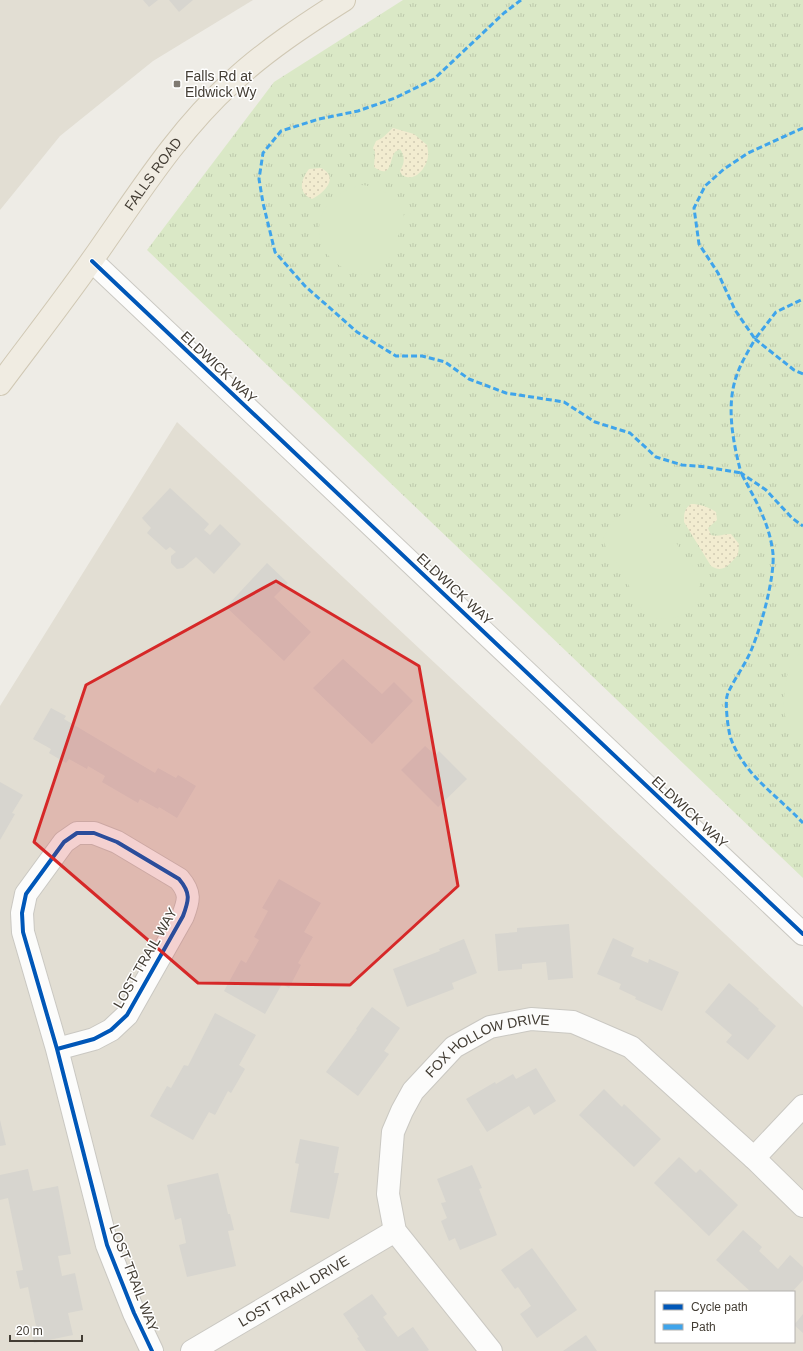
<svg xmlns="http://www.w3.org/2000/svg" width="803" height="1351" viewBox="0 0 803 1351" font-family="Arial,sans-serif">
	<defs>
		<pattern id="grass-tufts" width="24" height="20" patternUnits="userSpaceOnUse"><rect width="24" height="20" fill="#dae8c6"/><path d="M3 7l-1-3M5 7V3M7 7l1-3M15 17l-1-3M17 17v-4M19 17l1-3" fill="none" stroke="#bcc8ab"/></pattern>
		<pattern id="sand-dots" width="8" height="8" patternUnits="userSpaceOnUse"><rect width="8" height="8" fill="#f2ecd0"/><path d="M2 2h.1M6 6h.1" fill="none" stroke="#d1cbb3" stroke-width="1.8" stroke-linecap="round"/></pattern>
	</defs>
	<rect width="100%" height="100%" fill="#eeece6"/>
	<g fill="#e2ded3" fill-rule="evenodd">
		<polygon points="0,0 253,0 153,61 60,136 0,210"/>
		<path d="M177,422L803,1007V1351H0V706ZM656,1292H794V1342H656Z"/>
	</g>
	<polygon fill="url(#grass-tufts)" points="403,0 803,0 803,878 147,250 274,82"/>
	<g fill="url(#sand-dots)">
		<path d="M393,128L414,134L427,145C428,150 429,156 427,161C423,172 413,182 402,175L400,171C405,162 405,157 400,149C400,149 395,152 395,152C389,160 392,180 374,167L375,152L373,148L376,141C384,138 387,133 393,128Z"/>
		<path d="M321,168C340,177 324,193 312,199C297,193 301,179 309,169Z"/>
		<path d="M691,504C701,504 708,507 716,512L717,520L708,528L711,535C718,537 724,534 731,534L739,544L738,555C729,564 724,574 711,566L684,522C684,514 684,509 691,504Z"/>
	</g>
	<g fill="#dae8c6">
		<path d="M363,185C378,187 404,199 404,217C403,226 398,236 395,244C390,257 385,268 371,275C309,273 298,198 363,185Z"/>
		<path d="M638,511C642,511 647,510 650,512C666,519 673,539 682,552C689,561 696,569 699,581C702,600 690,615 672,618C636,624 635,594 622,571C617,561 607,553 604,542C603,538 605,534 607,531C613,517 624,512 638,511Z"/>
		<path d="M803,652V741C798,734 789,727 786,718C781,707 786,676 790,665C793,659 797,655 803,652Z"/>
	</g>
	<g fill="#d7d5cf">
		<polygon points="143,0 158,0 149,7"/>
		<polygon points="169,0 193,0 179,12"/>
		<polygon points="170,488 209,524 204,530 210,535 220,524 241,544 214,574 196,557 183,568 177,569 171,563 171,556 176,552 170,547 166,550 147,533 151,528 142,518"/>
		<polygon points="267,563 288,583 274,597 311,632 284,661 226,607"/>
		<polygon points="343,659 382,694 394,682 413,701 372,744 313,688"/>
		<polygon points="51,708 66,716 64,719 155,773 158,768 176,778 178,775 196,786 177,818 159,807 158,809 140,799 138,803 102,782 105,776 88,766 87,769 69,759 66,763 49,753 51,749 33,739"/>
		<polygon points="425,746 435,755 439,751 467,779 438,807 401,770"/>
		<polygon points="0,782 23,795 12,813 15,814 0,840"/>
		<polygon points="279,879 321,903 304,932 313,937 298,963 301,965 289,988 282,984 265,1014 224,991 241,960 246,963 259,940 254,937 268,911 262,908"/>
		<polygon points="569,924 573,978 548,980 546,962 522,964 522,969 498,971 495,934 517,932 517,928"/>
		<polygon points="613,938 634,948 631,956 648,963 649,959 679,972 662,1011 635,999 636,997 619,989 621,984 597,974"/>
		<polygon points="464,939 477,973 452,983 454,989 407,1007 393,969 440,951 439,949"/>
		<polygon points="729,983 759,1009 758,1010 776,1026 748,1060 726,1042 732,1035 705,1012"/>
		<polygon points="372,1007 400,1028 384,1051 389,1054 358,1096 326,1072 357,1030 356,1029"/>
		<polygon points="215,1013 256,1035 239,1065 245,1069 231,1093 228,1091 215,1115 209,1112 193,1140 150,1116 167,1086 171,1088 184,1065 188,1066"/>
		<polygon points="536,1068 556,1101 534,1115 529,1106 487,1132 466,1099 495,1082 496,1084 513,1074 516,1079"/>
		<polygon points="604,1089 622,1107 624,1104 661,1139 634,1167 579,1115"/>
		<polygon points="0,1120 6,1145 0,1146"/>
		<polygon points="300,1139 339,1147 334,1173 339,1173 329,1219 290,1212 299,1164 295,1163"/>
		<polygon points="679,1157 696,1173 700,1169 738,1205 709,1236 654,1183"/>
		<polygon points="472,1165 482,1188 479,1189 497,1235 460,1250 455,1238 449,1241 441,1221 447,1218 441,1203 446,1202 437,1179"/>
		<polygon points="28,1169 33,1191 58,1186 71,1254 58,1256 62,1276 75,1273 83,1310 68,1313 73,1335 34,1343 30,1327 36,1326 28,1287 20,1289 16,1271 23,1270 8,1198 0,1200 0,1175"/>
		<polygon points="218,1173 228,1214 230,1214 234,1230 228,1231 236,1266 187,1277 179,1245 186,1243 181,1218 175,1220 167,1185"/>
		<polygon points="743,1230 762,1247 759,1251 778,1269 790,1255 803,1267 803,1280 792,1292 751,1292 716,1260"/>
		<polygon points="532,1248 577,1310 537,1338 520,1314 531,1306 518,1287 515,1289 501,1270"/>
		<polygon points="372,1294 387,1314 383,1317 398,1337 413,1327 429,1350 427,1351 366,1351 357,1338 359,1337 343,1314"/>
		<polygon points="803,1314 803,1333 794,1325"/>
		<polygon points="586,1335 597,1351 563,1351"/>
	</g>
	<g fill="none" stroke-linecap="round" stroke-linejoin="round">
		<defs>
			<g id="minor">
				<polyline points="92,261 803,934"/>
				<path d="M57,1049L94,1039L111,1030L127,1015L183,916C189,900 191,893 179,879L117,842L94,833H77L64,842L26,894L22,913L23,932L57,1049L107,1245L134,1313L152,1351"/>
				<polyline points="754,1158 803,1106"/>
				<path id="s1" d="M192,1351L395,1231"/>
				<path id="s2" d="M491,1351L395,1231L388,1194L393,1132L402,1111L413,1091L454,1047L490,1027L531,1019L573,1022L631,1047L754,1158L803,1206"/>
			</g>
			<g id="major">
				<path id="s3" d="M0,384C35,337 71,291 104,243C143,187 181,128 232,82C265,51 306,24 344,0"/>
			</g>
		</defs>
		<use href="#minor" stroke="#cac8c2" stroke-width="24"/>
		<use href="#major" stroke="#d0c8b4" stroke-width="24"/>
		<use href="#minor" stroke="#fcfcfb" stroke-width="22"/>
		<use href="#major" stroke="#f0ece2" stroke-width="22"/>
		<g stroke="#3fa4eb" stroke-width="3" stroke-dasharray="6 3" stroke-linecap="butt">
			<path d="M521,0L504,13L434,79L395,98L358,111L319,119L281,131L263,153L259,179L263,203L275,252L305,286L357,332L396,356H422L445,362L469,379L506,393L564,402L595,422L630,433L656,457L682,465L706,467L741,473C755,499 770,524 773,554C775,578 759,637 747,659C743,667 728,690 727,696C725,704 728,731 731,739C745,776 777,795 803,823"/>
			<polyline points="803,128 748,153 724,169 705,186 694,208 699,244 718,273 735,310 755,339 776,312 803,299"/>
			<path d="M803,374L794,370L755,339C749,350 742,361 738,372C725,403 733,442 741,473L766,490L792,518L803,526"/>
		</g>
		<defs>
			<g id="cycleway">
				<polyline points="92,261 803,934"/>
				<path d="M57,1049L94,1039L111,1030L127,1015L183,916C189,900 191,893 179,879L117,842L94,833H77L64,842L26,894L22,913L23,932L57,1049L107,1245L134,1313L152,1351"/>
			</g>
		</defs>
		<use href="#cycleway" stroke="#fff" stroke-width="6"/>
		<use href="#cycleway" stroke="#0057b8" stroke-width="4"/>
	</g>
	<path fill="#d62828" fill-opacity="0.2" stroke="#d62828" stroke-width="3" stroke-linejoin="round" d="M276,581L419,666L458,886L350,985L198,983L34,842L86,685Z"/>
	<rect fill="#7f7a72" stroke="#fff" stroke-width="1.5" x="173" y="80" width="8" height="8" rx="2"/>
	<g text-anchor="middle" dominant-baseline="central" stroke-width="3" stroke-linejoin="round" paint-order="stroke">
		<g font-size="14" fill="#433d34" stroke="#fff" text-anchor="start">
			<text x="185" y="76">Falls Rd at<tspan x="185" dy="16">Eldwick Wy</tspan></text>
		</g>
		<g font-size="14" fill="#433d34" stroke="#fff">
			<text stroke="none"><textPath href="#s3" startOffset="260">FALLS ROAD</textPath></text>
			<text transform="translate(219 367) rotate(43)">ELDWICK WAY</text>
			<text transform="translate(455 589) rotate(43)">ELDWICK WAY</text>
			<text transform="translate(690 812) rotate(43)">ELDWICK WAY</text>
			<text transform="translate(145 958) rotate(-60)">LOST TRAIL WAY</text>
			<text stroke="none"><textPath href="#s2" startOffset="391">FOX HOLLOW DRIVE</textPath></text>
			<text transform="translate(134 1278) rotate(69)">LOST TRAIL WAY</text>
			<text stroke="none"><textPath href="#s1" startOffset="118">LOST TRAIL DRIVE</textPath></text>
		</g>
	</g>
	<rect x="655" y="1291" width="140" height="52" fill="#ffffff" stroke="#b4b1ae"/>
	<rect x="663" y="1304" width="20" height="6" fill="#0057b8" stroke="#b4b1ae"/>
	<text x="691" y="1311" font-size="12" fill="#433d34">Cycle path</text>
	<rect x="663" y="1324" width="20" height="6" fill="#3fa4eb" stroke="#b4b1ae"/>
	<text x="691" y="1331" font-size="12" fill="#433d34">Path</text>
	<path d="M10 1335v6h72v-6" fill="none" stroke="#433d34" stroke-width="2"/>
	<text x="16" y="1335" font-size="12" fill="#433d34" stroke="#ffffff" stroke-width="3" paint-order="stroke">20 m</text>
</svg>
